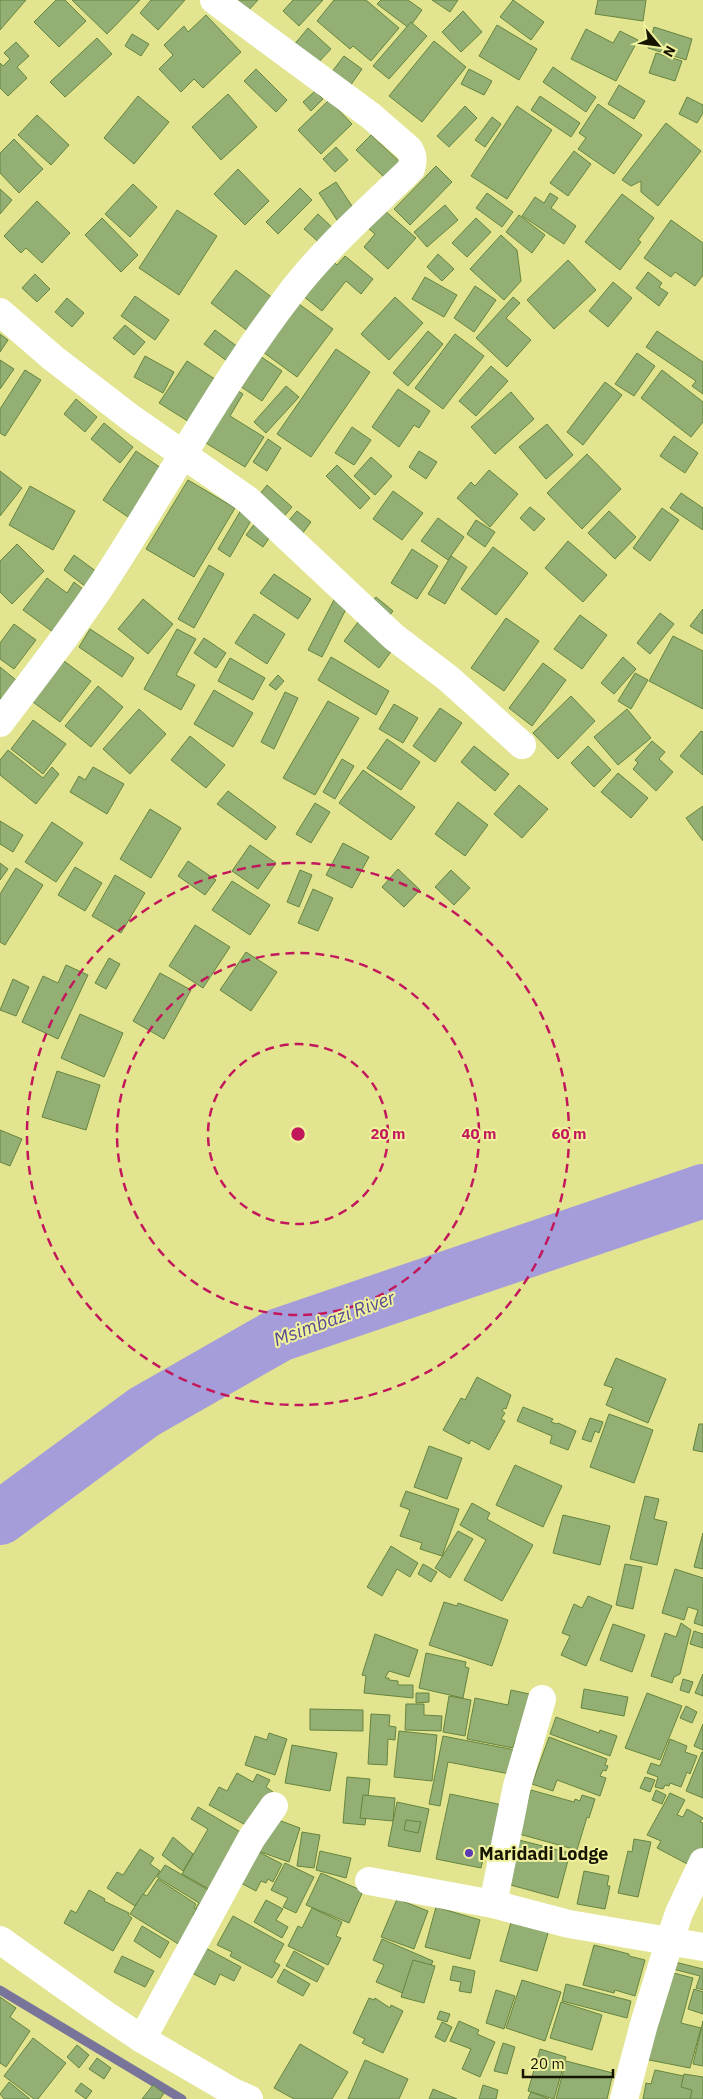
<svg xmlns="http://www.w3.org/2000/svg" width="703" height="2099" viewBox="0 0 703 2099" font-family="'IBM Plex Sans',sans-serif">
	<rect width="100%" height="100%" fill="#e2e490"/>
	<g fill="none" stroke-linecap="round" stroke-linejoin="round">
		<polyline stroke="#797499" stroke-width="9" points="0,1990 182,2099"/>
		<polyline stroke="#a49dda" stroke-width="54" points="0,1518 144,1412 279,1335 703,1191"/>
	</g>
	<g fill="#93af74" stroke="#66853e">
		<polygon points="0,0 26,0 0,30"/>
		<polygon points="56,0 65,0 86,21 59,47 34,22"/>
		<polygon points="72,0 140,0 107,34"/>
		<polygon points="151,0 185,0 158,30 140,13"/>
		<polygon points="231,0 258,0 245,14"/>
		<polygon points="293,0 323,0 299,26 283,11"/>
		<polygon points="334,0 366,0 399,28 371,61 353,46 350,49 317,21"/>
		<polygon points="381,0 408,0 422,10 409,28 377,4"/>
		<polygon points="432,0 458,0 450,12"/>
		<polygon points="513,0 544,22 531,40 500,17"/>
		<polygon points="598,0 646,0 643,21 595,14"/>
		<polygon points="463,11 482,32 461,52 442,32"/>
		<polygon points="206,15 241,52 203,88 194,79 181,92 159,69 173,55 164,45 184,26 188,32"/>
		<polygon points="411,22 427,36 389,79 373,66"/>
		<polygon points="497,25 537,49 519,80 479,56"/>
		<polygon points="654,27 692,39 686,60 648,48"/>
		<polygon points="308,28 331,49 315,66 293,46"/>
		<polygon points="586,29 613,43 620,31 638,40 616,81 571,59"/>
		<polygon points="132,34 149,44 141,56 125,46"/>
		<polygon points="97,38 112,54 65,97 50,82"/>
		<polygon points="434,41 466,67 422,122 389,96"/>
		<polygon points="16,42 29,56 17,67 27,78 8,96 0,88 0,63 3,66 10,59 4,53"/>
		<polygon points="656,53 682,61 675,81 649,73"/>
		<polygon points="344,56 362,69 350,86 331,73"/>
		<polygon points="553,67 596,97 586,112 543,82"/>
		<polygon points="256,69 287,100 276,112 244,81"/>
		<polygon points="469,69 492,81 484,95 461,84"/>
		<polygon points="619,85 645,101 634,119 608,104"/>
		<polygon points="315,91 323,99 311,111 303,102"/>
		<polygon points="228,94 257,127 221,160 192,127"/>
		<polygon points="138,96 169,122 134,164 104,138"/>
		<polygon points="540,96 580,123 571,137 531,110"/>
		<polygon points="687,97 703,105 703,113 697,123 679,114"/>
		<polygon points="329,100 352,124 321,154 298,130"/>
		<polygon points="598,104 642,135 614,174 578,149 586,138 579,133"/>
		<polygon points="465,106 477,118 449,147 437,136"/>
		<polygon points="517,106 552,130 507,199 471,176"/>
		<polygon points="37,115 69,145 51,165 18,135"/>
		<polygon points="492,117 501,124 485,147 475,140"/>
		<polygon points="666,123 701,151 658,206 641,192 641,181 631,186 622,180"/>
		<polygon points="371,135 401,163 386,179 356,150"/>
		<polygon points="14,139 43,169 19,193 0,173 0,153"/>
		<polygon points="336,147 348,160 335,172 323,159"/>
		<polygon points="574,151 591,164 568,196 550,183"/>
		<polygon points="436,166 452,182 410,225 394,209"/>
		<polygon points="238,169 269,201 245,225 214,194"/>
		<polygon points="336,182 358,215 341,226 319,193"/>
		<polygon points="133,184 157,207 130,237 105,214"/>
		<polygon points="300,188 312,200 278,234 266,222"/>
		<polygon points="0,189 12,200 0,214"/>
		<polygon points="487,193 513,212 502,227 476,208"/>
		<polygon points="550,193 558,198 551,208 576,226 564,244 522,216 535,197 544,203"/>
		<polygon points="622,194 654,218 638,240 641,242 620,270 585,242"/>
		<polygon points="37,201 70,233 42,263 26,248 21,253 4,236"/>
		<polygon points="445,205 458,220 427,247 414,232"/>
		<polygon points="177,210 217,236 179,295 139,268"/>
		<polygon points="384,210 416,238 388,269 364,247 375,234 368,228"/>
		<polygon points="318,214 336,231 323,246 304,229"/>
		<polygon points="519,215 545,235 532,253 506,232"/>
		<polygon points="102,218 138,255 121,272 85,235"/>
		<polygon points="476,218 491,232 467,257 452,243"/>
		<polygon points="671,220 703,243 703,275 695,286 675,272 671,277 644,258"/>
		<polygon points="501,235 517,250 521,281 504,300 470,269"/>
		<polygon points="438,254 454,269 442,281 427,267"/>
		<polygon points="345,256 373,279 361,294 346,281 322,311 303,296 332,260 337,265"/>
		<polygon points="568,260 596,290 554,329 527,300"/>
		<polygon points="236,270 278,302 253,335 211,303"/>
		<polygon points="648,272 662,283 659,287 668,293 659,306 636,288"/>
		<polygon points="35,274 50,289 37,302 22,288"/>
		<polygon points="425,277 457,295 444,317 412,299"/>
		<polygon points="613,282 632,298 608,327 589,311"/>
		<polygon points="475,286 496,300 474,332 454,318"/>
		<polygon points="135,296 169,320 155,340 121,316"/>
		<polygon points="395,297 423,323 389,360 361,334"/>
		<polygon points="513,297 520,303 506,318 531,340 507,367 476,338"/>
		<polygon points="67,298 84,313 72,327 55,312"/>
		<polygon points="299,304 333,329 297,377 263,352"/>
		<polygon points="125,325 145,342 134,355 113,338"/>
		<polygon points="215,330 238,347 227,361 204,344"/>
		<polygon points="428,331 443,344 408,386 393,373"/>
		<polygon points="657,331 703,362 703,394 692,386 696,381 646,347"/>
		<polygon points="0,334 8,340 0,352"/>
		<polygon points="455,334 484,356 443,409 415,388"/>
		<polygon points="336,349 370,372 311,457 277,434"/>
		<polygon points="637,353 655,366 634,396 615,384"/>
		<polygon points="257,354 282,371 262,401 237,384"/>
		<polygon points="145,356 174,372 163,393 134,377"/>
		<polygon points="0,360 14,369 0,389"/>
		<polygon points="187,361 221,383 194,425 159,403"/>
		<polygon points="491,366 508,381 476,416 459,401"/>
		<polygon points="25,370 41,380 5,436 0,433 0,409"/>
		<polygon points="662,370 703,402 703,422 691,437 641,398"/>
		<polygon points="605,382 622,395 583,445 567,432"/>
		<polygon points="286,386 299,397 266,433 254,422"/>
		<polygon points="233,388 243,394 230,416 264,437 245,467 201,440"/>
		<polygon points="398,389 430,411 419,428 414,425 399,447 372,427"/>
		<polygon points="511,392 534,419 495,454 471,427"/>
		<polygon points="76,399 97,417 85,432 64,414"/>
		<polygon points="104,423 133,447 120,463 91,439"/>
		<polygon points="547,424 573,455 546,479 519,447"/>
		<polygon points="352,427 371,440 354,465 335,453"/>
		<polygon points="674,436 698,453 685,473 660,456"/>
		<polygon points="268,439 281,448 267,471 253,462"/>
		<polygon points="136,451 164,470 131,519 103,500"/>
		<polygon points="419,451 437,462 426,479 409,467"/>
		<polygon points="587,454 621,489 582,529 547,493"/>
		<polygon points="371,457 392,476 375,495 354,476"/>
		<polygon points="337,465 370,498 360,509 326,476"/>
		<polygon points="489,470 518,494 490,527 457,498 471,482 475,486"/>
		<polygon points="0,471 22,488 0,516"/>
		<polygon points="188,480 235,508 194,577 146,549"/>
		<polygon points="267,485 292,507 280,521 255,500"/>
		<polygon points="30,486 75,511 53,550 9,525"/>
		<polygon points="393,491 423,513 402,540 373,519"/>
		<polygon points="681,493 703,508 703,530 670,508"/>
		<polygon points="530,507 545,519 534,531 520,518"/>
		<polygon points="662,508 679,520 650,561 633,548"/>
		<polygon points="241,510 253,517 230,557 218,549"/>
		<polygon points="297,511 311,522 299,538 284,526"/>
		<polygon points="609,511 636,537 615,559 588,533"/>
		<polygon points="438,518 464,537 448,560 421,541"/>
		<polygon points="476,520 495,532 485,547 467,534"/>
		<polygon points="256,522 272,534 263,547 246,535"/>
		<polygon points="568,541 607,575 583,602 545,568"/>
		<polygon points="17,544 44,571 12,604 0,592 0,561"/>
		<polygon points="493,547 528,573 496,615 461,589"/>
		<polygon points="412,549 438,566 417,599 391,583"/>
		<polygon points="74,555 97,572 86,587 64,570"/>
		<polygon points="451,556 467,567 445,604 428,594"/>
		<polygon points="209,565 224,574 194,628 178,619"/>
		<polygon points="274,574 311,599 298,619 260,593"/>
		<polygon points="47,578 67,593 74,582 88,593 57,635 23,610"/>
		<polygon points="336,596 349,603 322,657 308,650"/>
		<polygon points="376,597 393,611 384,623 366,608"/>
		<polygon points="143,599 173,624 148,654 118,629"/>
		<polygon points="703,609 703,634 690,626"/>
		<polygon points="660,613 674,624 650,654 637,643"/>
		<polygon points="254,614 285,634 267,664 235,643"/>
		<polygon points="580,615 607,635 582,669 554,649"/>
		<polygon points="361,618 396,645 379,668 344,641"/>
		<polygon points="506,618 539,641 504,691 471,668"/>
		<polygon points="14,624 36,640 14,669 0,659 0,643"/>
		<polygon points="90,629 134,658 122,677 79,647"/>
		<polygon points="177,629 196,639 176,675 195,685 181,710 144,689"/>
		<polygon points="673,636 703,651 703,709 649,681"/>
		<polygon points="204,638 226,653 216,668 194,653"/>
		<polygon points="331,657 389,691 376,715 318,680"/>
		<polygon points="623,657 636,669 614,694 601,683"/>
		<polygon points="230,658 265,678 253,700 218,681"/>
		<polygon points="64,661 91,681 60,722 33,702"/>
		<polygon points="543,663 566,680 532,726 509,708"/>
		<polygon points="0,667 16,680 0,700"/>
		<polygon points="635,673 648,680 631,709 618,701"/>
		<polygon points="278,675 284,681 276,690 269,685"/>
		<polygon points="98,686 123,707 91,747 65,726"/>
		<polygon points="214,690 253,713 233,747 194,724"/>
		<polygon points="285,692 298,698 274,749 261,742"/>
		<polygon points="571,696 595,721 558,759 533,733"/>
		<polygon points="328,701 359,718 315,795 283,778"/>
		<polygon points="394,704 418,718 403,743 379,729"/>
		<polygon points="440,708 462,723 435,762 413,746"/>
		<polygon points="139,709 166,734 130,774 103,749"/>
		<polygon points="627,709 651,738 618,765 594,737"/>
		<polygon points="33,720 66,744 43,774 11,749"/>
		<polygon points="701,731 703,732 703,775 680,756"/>
		<polygon points="190,736 225,765 206,788 171,760"/>
		<polygon points="387,739 420,762 401,790 367,768"/>
		<polygon points="652,741 665,752 659,759 673,772 656,791 633,769 638,763 635,760"/>
		<polygon points="474,746 509,774 495,791 461,762"/>
		<polygon points="588,746 611,770 594,787 571,763"/>
		<polygon points="8,750 43,778 52,767 59,774 36,804 0,775 0,760"/>
		<polygon points="342,759 354,766 335,799 323,792"/>
		<polygon points="93,767 124,784 107,814 70,792 79,776 85,780"/>
		<polygon points="363,770 415,807 391,840 339,803"/>
		<polygon points="618,773 648,798 631,818 601,792"/>
		<polygon points="519,785 548,809 522,838 494,814"/>
		<polygon points="228,791 276,827 266,840 217,804"/>
		<polygon points="458,802 488,825 465,856 435,834"/>
		<polygon points="315,803 330,812 311,843 296,834"/>
		<polygon points="703,806 703,841 686,818"/>
		<polygon points="150,809 181,828 151,878 120,859"/>
		<polygon points="0,821 23,835 13,852 0,844"/>
		<polygon points="52,822 83,843 56,882 25,862"/>
		<polygon points="343,843 369,857 352,888 326,875"/>
		<polygon points="250,845 276,863 258,889 232,871"/>
		<polygon points="188,861 216,880 205,895 178,876"/>
		<polygon points="0,863 8,869 0,880"/>
		<polygon points="75,867 102,883 85,911 58,895"/>
		<polygon points="16,868 43,885 5,945 0,942 0,894"/>
		<polygon points="398,869 420,890 404,907 382,887"/>
		<polygon points="300,870 312,875 299,907 287,902"/>
		<polygon points="451,870 470,888 454,905 435,887"/>
		<polygon points="115,875 145,893 121,933 92,916"/>
		<polygon points="232,881 270,905 250,935 212,910"/>
		<polygon points="313,889 333,898 318,931 298,923"/>
		<polygon points="195,925 230,947 203,988 169,966"/>
		<polygon points="246,952 277,972 251,1011 220,990"/>
		<polygon points="109,958 120,964 106,989 95,983"/>
		<polygon points="66,965 88,975 58,1039 22,1022 43,976 58,983"/>
		<polygon points="160,973 191,990 164,1039 133,1021"/>
		<polygon points="13,979 29,987 16,1016 0,1010"/>
		<polygon points="80,1014 123,1033 104,1077 61,1058"/>
		<polygon points="57,1071 100,1085 86,1130 42,1117"/>
		<polygon points="0,1130 22,1139 10,1166 0,1162"/>
		<polygon points="616,1358 666,1379 648,1423 606,1405 613,1388 604,1385"/>
		<polygon points="477,1377 511,1395 506,1409 504,1408 502,1411 505,1413 501,1419 505,1421 489,1450 471,1440 469,1444 443,1430 461,1398 465,1400"/>
		<polygon points="523,1407 553,1419 551,1422 557,1424 558,1423 576,1431 568,1450 550,1443 552,1436 517,1421"/>
		<polygon points="609,1414 653,1430 634,1483 590,1467"/>
		<polygon points="590,1418 603,1422 599,1433 595,1431 591,1442 582,1439"/>
		<polygon points="699,1424 703,1424 703,1452 693,1450"/>
		<polygon points="429,1446 462,1458 447,1499 414,1487"/>
		<polygon points="515,1465 562,1486 543,1527 496,1505"/>
		<polygon points="406,1491 459,1509 442,1556 420,1549 422,1543 400,1536 410,1510 400,1506"/>
		<polygon points="645,1496 659,1499 654,1519 667,1522 657,1565 630,1559"/>
		<polygon points="472,1503 490,1513 487,1519 533,1545 502,1601 464,1580 486,1540 460,1525"/>
		<polygon points="563,1515 610,1526 600,1565 553,1553"/>
		<polygon points="458,1531 473,1539 450,1578 435,1568"/>
		<polygon points="703,1533 703,1569 694,1567"/>
		<polygon points="391,1546 418,1563 410,1577 397,1569 382,1596 367,1587"/>
		<polygon points="423,1564 437,1572 431,1582 418,1574"/>
		<polygon points="625,1564 642,1567 633,1609 616,1605"/>
		<polygon points="675,1569 703,1578 703,1626 694,1623 698,1610 688,1607 684,1620 662,1613"/>
		<polygon points="588,1596 612,1606 586,1666 561,1655 570,1636 562,1633 574,1604 582,1608"/>
		<polygon points="444,1602 457,1606 458,1603 508,1620 492,1666 429,1645"/>
		<polygon points="681,1623 691,1630 680,1674 674,1677 672,1683 651,1676 665,1633 676,1637"/>
		<polygon points="613,1624 645,1635 632,1672 600,1660"/>
		<polygon points="694,1631 703,1634 703,1648 690,1644"/>
		<polygon points="375,1634 418,1650 409,1677 389,1671 385,1678 389,1678 389,1680 398,1681 398,1685 413,1685 413,1698 364,1693 366,1676 362,1675"/>
		<polygon points="426,1653 466,1662 465,1667 469,1668 463,1698 419,1688"/>
		<polygon points="703,1674 703,1696 695,1693"/>
		<polygon points="683,1679 693,1682 689,1693 680,1690"/>
		<polygon points="584,1689 628,1697 624,1716 581,1708"/>
		<polygon points="511,1690 534,1695 524,1743 515,1741 513,1748 467,1739 475,1698 508,1705"/>
		<polygon points="416,1693 429,1693 429,1702 416,1703"/>
		<polygon points="647,1693 682,1706 660,1760 625,1748"/>
		<polygon points="449,1696 471,1700 465,1736 443,1732"/>
		<polygon points="406,1704 424,1704 424,1715 442,1716 441,1731 405,1730"/>
		<polygon points="686,1706 697,1712 692,1723 680,1718"/>
		<polygon points="310,1709 363,1710 363,1731 310,1730"/>
		<polygon points="371,1714 390,1715 389,1726 396,1727 395,1740 388,1739 387,1765 368,1764"/>
		<polygon points="556,1717 599,1733 600,1730 617,1736 610,1756 550,1734"/>
		<polygon points="703,1724 703,1750 694,1746"/>
		<polygon points="399,1731 437,1735 432,1781 394,1777"/>
		<polygon points="269,1733 287,1739 275,1775 245,1765 255,1736 267,1740"/>
		<polygon points="443,1736 520,1751 515,1775 448,1762 440,1806 429,1804"/>
		<polygon points="549,1737 607,1759 605,1765 608,1766 606,1771 603,1770 600,1776 606,1778 600,1796 557,1780 553,1791 532,1784"/>
		<polygon points="670,1739 687,1746 685,1752 697,1756 690,1774 687,1772 681,1787 670,1783 669,1786 665,1785 663,1789 655,1787 658,1777 647,1773 651,1763 660,1766"/>
		<polygon points="292,1745 337,1753 330,1791 285,1783"/>
		<polygon points="702,1752 703,1752 703,1798 686,1791"/>
		<polygon points="237,1773 253,1782 257,1774 270,1780 266,1787 273,1792 253,1829 209,1805 219,1787 227,1791"/>
		<polygon points="347,1777 370,1779 365,1825 343,1823"/>
		<polygon points="645,1777 655,1780 650,1792 640,1788"/>
		<polygon points="531,1790 574,1802 575,1799 580,1801 582,1795 595,1799 589,1818 587,1817 577,1850 519,1834"/>
		<polygon points="656,1790 666,1795 662,1804 652,1800"/>
		<polygon points="670,1793 685,1800 677,1815 683,1817 687,1809 703,1818 700,1822 703,1823 703,1848 693,1867 657,1848 661,1841 647,1835"/>
		<polygon points="450,1794 512,1807 501,1859 484,1855 481,1868 436,1859"/>
		<polygon points="363,1795 395,1798 393,1821 360,1818"/>
		<polygon points="397,1802 429,1809 420,1852 388,1846"/>
		<polygon points="198,1807 249,1837 216,1893 182,1874 208,1829 191,1819"/>
		<polygon points="270,1817 300,1828 289,1862 258,1851"/>
		<polygon points="406,1820 421,1822 418,1833 404,1830"/>
		<polygon points="302,1832 320,1835 314,1868 297,1866"/>
		<polygon points="173,1837 193,1854 183,1871 162,1855"/>
		<polygon points="634,1839 651,1842 638,1897 618,1893 628,1851 632,1852"/>
		<polygon points="519,1840 570,1853 558,1898 507,1884"/>
		<polygon points="140,1849 154,1858 150,1864 160,1871 135,1906 107,1888 117,1872 123,1875"/>
		<polygon points="255,1850 282,1864 273,1882 268,1879 266,1883 261,1881 256,1891 235,1880"/>
		<polygon points="320,1851 351,1858 346,1878 316,1870"/>
		<polygon points="285,1863 314,1877 296,1913 283,1907 288,1898 271,1890"/>
		<polygon points="165,1865 212,1892 204,1913 196,1908 199,1903 157,1877"/>
		<polygon points="584,1871 609,1876 607,1886 610,1886 605,1909 577,1904"/>
		<polygon points="321,1873 363,1891 349,1923 306,1905"/>
		<polygon points="158,1879 196,1904 194,1908 197,1909 193,1915 197,1918 180,1945 130,1914 143,1894 147,1896"/>
		<polygon points="89,1890 105,1899 104,1901 129,1913 128,1915 132,1918 113,1951 64,1923 71,1910 76,1913"/>
		<polygon points="397,1899 428,1911 414,1949 381,1937"/>
		<polygon points="266,1900 283,1909 276,1920 288,1927 282,1938 254,1922"/>
		<polygon points="436,1907 480,1920 470,1959 425,1947"/>
		<polygon points="312,1908 342,1922 336,1936 341,1938 328,1965 288,1946 298,1926 302,1928"/>
		<polygon points="514,1912 551,1923 537,1971 500,1961"/>
		<polygon points="233,1916 284,1944 274,1962 280,1965 272,1978 230,1956 232,1952 217,1945"/>
		<polygon points="142,1926 169,1942 160,1958 134,1941"/>
		<polygon points="382,1939 433,1961 417,1999 376,1982 384,1965 373,1960"/>
		<polygon points="594,1945 629,1954 629,1956 645,1960 635,1996 615,1990 614,1993 583,1985"/>
		<polygon points="202,1946 241,1967 234,1981 220,1974 215,1985 190,1972"/>
		<polygon points="294,1951 324,1968 317,1982 286,1966"/>
		<polygon points="122,1956 154,1971 145,1987 114,1972"/>
		<polygon points="413,1960 435,1966 424,2003 401,1997"/>
		<polygon points="671,1961 703,1969 703,1990 696,1988 700,1976 669,1968"/>
		<polygon points="453,1966 475,1971 471,1993 459,1991 461,1982 450,1980"/>
		<polygon points="284,1969 310,1984 303,1996 277,1982"/>
		<polygon points="670,1972 693,1978 681,2023 701,2028 690,2068 639,2058"/>
		<polygon points="522,1980 561,1992 545,2041 506,2028"/>
		<polygon points="566,1984 631,2001 627,2018 562,2001"/>
		<polygon points="694,1989 703,1992 703,2014 688,2009"/>
		<polygon points="496,1990 515,1996 504,2029 486,2023"/>
		<polygon points="0,1997 16,2008 10,2017 30,2031 6,2067 0,2063"/>
		<polygon points="369,1998 374,2000 375,1998 390,2008 391,2005 403,2011 383,2053 362,2043 365,2039 353,2033"/>
		<polygon points="561,2002 602,2015 592,2050 550,2038"/>
		<polygon points="440,2011 450,2014 447,2022 437,2019"/>
		<polygon points="459,2021 479,2030 477,2034 495,2042 480,2077 462,2069 471,2049 450,2041"/>
		<polygon points="703,2021 703,2066 693,2064"/>
		<polygon points="442,2022 452,2027 445,2042 435,2037"/>
		<polygon points="33,2038 66,2063 38,2099 34,2099 4,2076"/>
		<polygon points="503,2043 515,2047 507,2074 494,2071"/>
		<polygon points="300,2044 348,2072 332,2099 294,2099 274,2088"/>
		<polygon points="77,2045 89,2055 79,2068 67,2057"/>
		<polygon points="540,2049 566,2057 554,2099 528,2091"/>
		<polygon points="97,2058 111,2068 104,2079 89,2069"/>
		<polygon points="365,2060 408,2079 399,2099 348,2099"/>
		<polygon points="566,2061 613,2073 607,2099 556,2099"/>
		<polygon points="655,2070 698,2079 693,2099 643,2099 646,2083 651,2084"/>
		<polygon points="684,2074 703,2077 703,2099 690,2099 692,2090 681,2087"/>
		<polygon points="9,2082 30,2099 4,2099 0,2094"/>
		<polygon points="81,2083 92,2091 86,2099 75,2091"/>
		<polygon points="153,2085 164,2093 160,2099 142,2099"/>
		<polygon points="483,2085 498,2090 496,2099 479,2099"/>
		<polygon points="433,2089 457,2099 429,2099"/>
		<polygon points="531,2092 549,2099 528,2099"/>
	</g>
	<g fill="none" stroke-linecap="round" stroke-linejoin="round">
		<g stroke="#fff" stroke-width="28">
			<polyline points="0,312 53,358 131,418 248,500 394,637 449,679 522,745"/>
			<path d="M0,723C35,677 71,631 103,583C166,487 220,385 290,294C325,248 370,209 411,169C413,161 414,157 409,149L371,116L214,0"/>
			<polyline points="369,1881 493,1904 569,1924 703,1947"/>
			<polyline points="493,1904 517,1786 542,1699"/>
			<polyline points="0,1940 96,2008 142,2039 233,2092 249,2099"/>
			<polyline points="142,2039 251,1839 274,1806"/>
			<polyline points="624,2099 644,2024 670,1940 679,1913 703,1862"/>
		</g>
	</g>
	<g fill="none" stroke="#c2185b" stroke-width="2.5" stroke-dasharray="9 6">
		<circle cx="298" cy="1134" r="90"/>
		<circle cx="298" cy="1134" r="181"/>
		<circle cx="298" cy="1134" r="271"/>
	</g>
	<circle fill="#5a3bb3" stroke="#f0f19d" stroke-width="2" cx="469" cy="1853" r="5"/>
	<g text-anchor="middle" dominant-baseline="central" stroke-width="4" stroke-linejoin="round" paint-order="stroke">
		<g font-size="18" font-weight="bold" fill="#151500" stroke="#f0f19d" text-anchor="start">
			<text x="479" y="1853">Maridadi Lodge</text>
		</g>
		<g font-size="19" font-style="italic" fill="#574a94" stroke="#f0f19d">
			<text transform="translate(334 1318) rotate(-20)">Msimbazi River</text>
		</g>
	</g>
	<circle cx="298" cy="1134" r="8" fill="#c2185b" stroke="#f0f19d" stroke-width="2.5"/>
	<g font-size="15" text-anchor="middle" font-weight="bold" fill="#c2185b" stroke="#f0f19d" stroke-width="4" stroke-linejoin="round" paint-order="stroke">
		<text x="388" y="1139">20 m</text>
		<text x="479" y="1139">40 m</text>
		<text x="569" y="1139">60 m</text>
	</g>
	<g transform="translate(658 45) rotate(119)" stroke="#f0f19d" stroke-width="4" paint-order="stroke">
	<path d="M0-4L9 19L0 12L-9 19Z" fill="#151500"/>
	<text y="-8" font-size="14" font-weight="bold" text-anchor="middle" fill="#151500">N</text>
	</g>
	<path d="M523 2069v8h90v-8" fill="none" stroke="#151500" stroke-width="2.5"/>
	<text x="530" y="2069" font-size="15" fill="#151500" stroke="#f0f19d" stroke-width="4" paint-order="stroke">20 m</text>
</svg>
